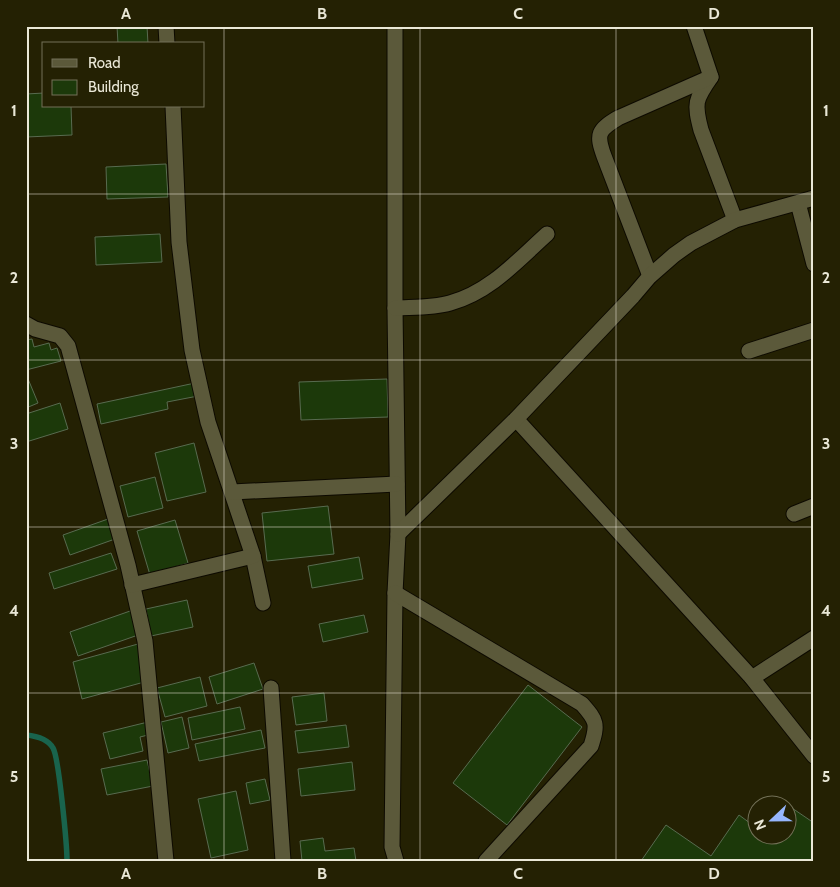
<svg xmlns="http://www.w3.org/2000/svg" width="840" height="887" viewBox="0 0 840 887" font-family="Cabin,sans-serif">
	<rect width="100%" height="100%" fill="#242103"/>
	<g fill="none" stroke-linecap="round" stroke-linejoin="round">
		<path stroke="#19644d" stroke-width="5.5" d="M26,735C36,736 48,739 53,748C59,758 67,846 67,861"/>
	</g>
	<g fill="#1c390a" stroke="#586b50">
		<polygon points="117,26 147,26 148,44 118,44"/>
		<polygon points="44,93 44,106 71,106 72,135 26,137 26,94"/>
		<polygon points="166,164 168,197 107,199 106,167"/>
		<polygon points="160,234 162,262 96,265 95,237"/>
		<polygon points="32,339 34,347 49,343 51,350 57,348 61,361 26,370 26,340"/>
		<polygon points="26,374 38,403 26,408"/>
		<polygon points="387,379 388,417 301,420 299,382"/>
		<polygon points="195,383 198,396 167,402 168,409 101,424 97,404"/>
		<polygon points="60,403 68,429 26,442 26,414"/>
		<polygon points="194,443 206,492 167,501 155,453"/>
		<polygon points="155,477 163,508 128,517 120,486"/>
		<polygon points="328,506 334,554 267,561 262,513"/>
		<polygon points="108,519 115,539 70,555 63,535"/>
		<polygon points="175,520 188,563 150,575 137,531"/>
		<polygon points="111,553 117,569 54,589 49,573"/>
		<polygon points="359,557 363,579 312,588 308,566"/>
		<polygon points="187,600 193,627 151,636 146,609"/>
		<polygon points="133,610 141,634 78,656 70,632"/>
		<polygon points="364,615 368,632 323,642 319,624"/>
		<polygon points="138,644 148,681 82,699 73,662"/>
		<polygon points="254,663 263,689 217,704 209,677"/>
		<polygon points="200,677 207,706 165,717 157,688"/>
		<polygon points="528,685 582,727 507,825 453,783"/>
		<polygon points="324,693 327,721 296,725 292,697"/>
		<polygon points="240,707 245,729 192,740 188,718"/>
		<polygon points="182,717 189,748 168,753 161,722"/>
		<polygon points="148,722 152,734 140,737 143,751 110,759 103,733"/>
		<polygon points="346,725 349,747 298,753 295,731"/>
		<polygon points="261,730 265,748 199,761 195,744"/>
		<polygon points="147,760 153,786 107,795 101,769"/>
		<polygon points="352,762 355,790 301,796 298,769"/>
		<polygon points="265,779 270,800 250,804 246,783"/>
		<polygon points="236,791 248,850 211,858 198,799"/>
		<polygon points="789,806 814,823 814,861 641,861 666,825 711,856 739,815 758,829 758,834 768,836 769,834 788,834 788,808"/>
		<polygon points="323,838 325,851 354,848 356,861 302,861 300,841"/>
	</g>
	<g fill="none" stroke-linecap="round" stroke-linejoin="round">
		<defs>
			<g id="minor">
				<polyline points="166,26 167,44"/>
				<polyline points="395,26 395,308 398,534 395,593 392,847 396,861"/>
				<path d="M694,26L711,77C695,100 694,103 701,130L735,220"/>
				<polyline points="173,106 179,242 192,350 208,422 253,556 263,603"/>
				<polyline points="798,203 814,264"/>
				<path d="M650,276L604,156C596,134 598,130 618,118L711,77"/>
				<path d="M395,308C413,307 433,308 450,303C490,292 517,261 547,234"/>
				<polyline points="26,324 35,329 60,336 68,346 128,565 145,641 166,861"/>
				<polyline points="749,351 814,330"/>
				<polyline points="516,419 752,678 814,756"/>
				<polyline points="232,492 397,484"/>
				<polyline points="794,514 814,506"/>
				<polyline points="398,534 516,419 633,296 650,276 674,255 691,243 735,220 814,198"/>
				<polyline points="132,585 253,556"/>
				<path d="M395,593L582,704C597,721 598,724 591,746L486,861"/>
				<polyline points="752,678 814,638"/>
				<polyline points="271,688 283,861"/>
			</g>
		</defs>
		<use href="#minor" stroke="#0d0a00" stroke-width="17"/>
		<use href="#minor" stroke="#5b593a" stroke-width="15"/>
	</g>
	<path fill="none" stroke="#eae8d7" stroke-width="1" stroke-opacity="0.55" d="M224,26V861M420,26V861M616,26V861M26,194H814M26,360H814M26,527H814M26,693H814"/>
	<rect width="840" height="887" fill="none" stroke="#242103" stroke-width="55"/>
	<rect x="42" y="42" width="162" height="65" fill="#242103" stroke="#737158"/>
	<rect x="52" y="59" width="25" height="8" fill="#5b593a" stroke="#737158"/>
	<text x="88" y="68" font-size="15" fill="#eae8d7">Road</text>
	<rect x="52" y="80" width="25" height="15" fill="#1c390a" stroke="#737158"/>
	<text x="88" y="92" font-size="15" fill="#eae8d7">Building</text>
	<g transform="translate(772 820) rotate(248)"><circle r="24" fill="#242103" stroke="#737158"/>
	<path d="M0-4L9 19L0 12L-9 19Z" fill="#96b6fd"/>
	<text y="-8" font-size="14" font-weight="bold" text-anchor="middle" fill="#eae8d7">N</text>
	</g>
	<rect x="28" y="28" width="784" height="832" fill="none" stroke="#eae8d7" stroke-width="2"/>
	<g font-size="16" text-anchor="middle" font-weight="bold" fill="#eae8d7">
		<text x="126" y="19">A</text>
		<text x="322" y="19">B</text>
		<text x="518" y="19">C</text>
		<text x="714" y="19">D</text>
		<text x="14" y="116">1</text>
		<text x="826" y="116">1</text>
		<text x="14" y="283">2</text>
		<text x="826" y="283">2</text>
		<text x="14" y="449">3</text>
		<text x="826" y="449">3</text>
		<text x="14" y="616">4</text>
		<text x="826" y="616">4</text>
		<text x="14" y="782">5</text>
		<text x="826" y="782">5</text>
		<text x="126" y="879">A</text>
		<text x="322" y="879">B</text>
		<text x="518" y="879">C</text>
		<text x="714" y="879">D</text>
	</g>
</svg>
